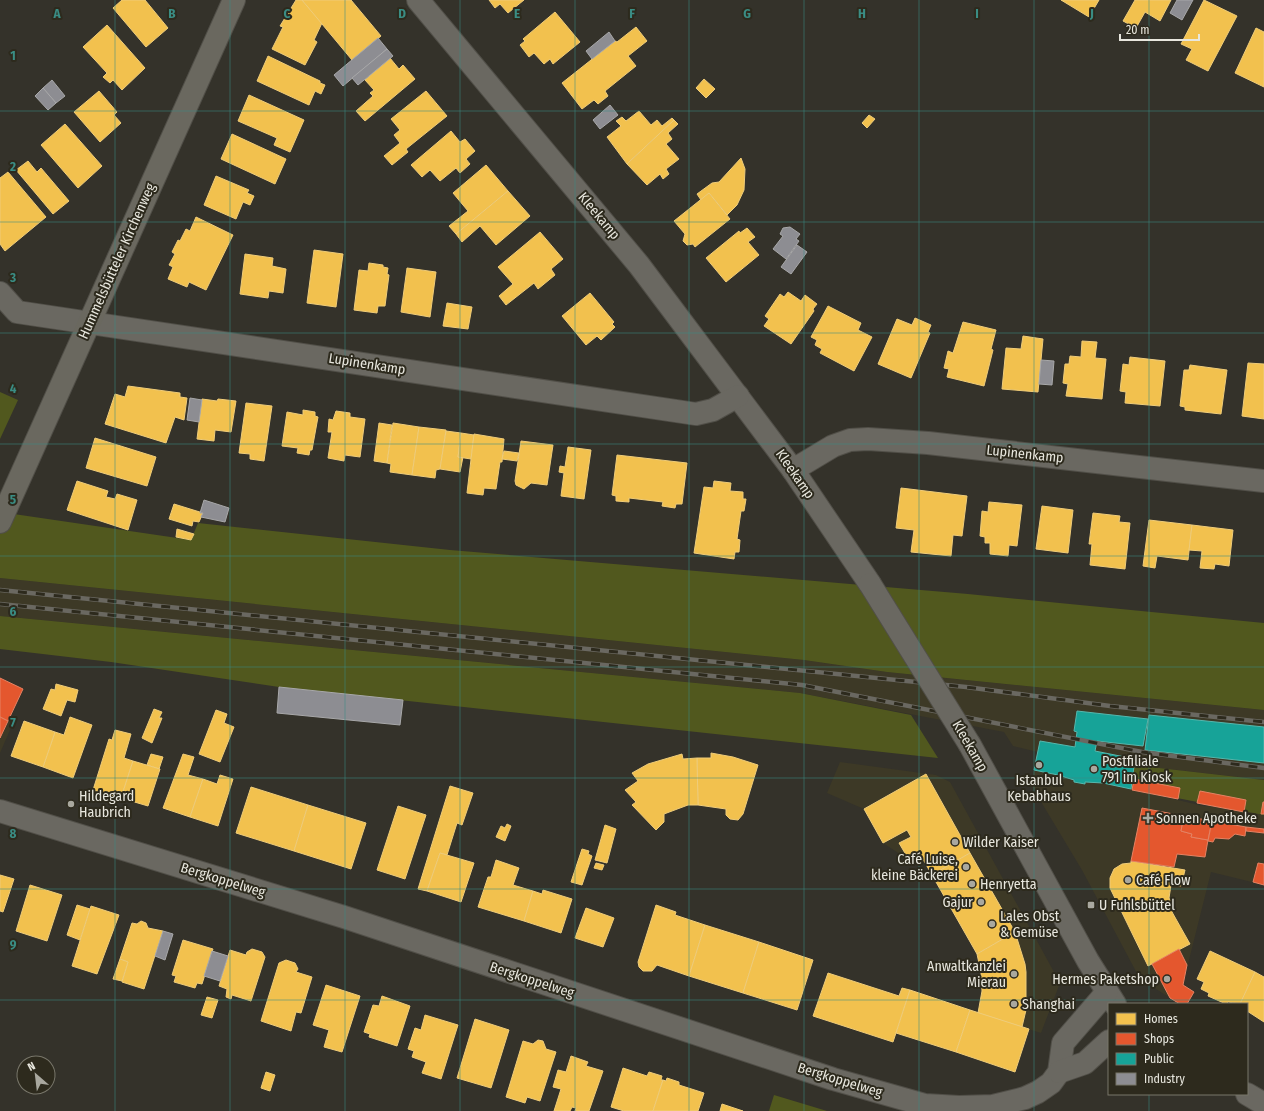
<svg xmlns="http://www.w3.org/2000/svg" width="1264" height="1111" viewBox="0 0 1264 1111" font-family="'Fira Sans Condensed',sans-serif">
	<rect width="100%" height="100%" fill="#34322a"/>
	<g fill="#3d3926">
		<polygon points="0,578 804,660 887,672 1264,710 1264,780 1134,765 1131,789 1203,806 1264,809 1264,885 1211,872 1183,984 1194,992 1187,1004 1180,1004 1140,979 1082,870 1031,785 1038,752 1013,746 1004,732 800,693 0,616"/>
		<polygon points="0,717 13,723 0,753"/>
		<polygon points="840,762 936,775 950,782 1060,983 1041,1033 978,1013 982,991 981,973 977,954 921,854 909,860 883,843 864,809 827,793"/>
	</g>
	<g fill="#51581e">
		<polygon points="0,392 18,400 0,439"/>
		<polygon points="0,512 191,540 198,523 450,550 968,594 1264,623 1264,710 887,672 804,660 0,578"/>
		<polygon points="0,616 800,693 911,715 938,758 279,687 111,662 0,649"/>
		<polygon points="1133,765 1264,780 1264,815 1131,789"/>
		<polygon points="774,1095 827,1111 769,1111"/>
	</g>
	<g fill="#f2c14e" stroke="#efcc79">
		<polygon points="122,0 145,0 168,28 146,47 113,8"/>
		<polygon points="296,0 302,0 322,23 314,40 317,42 305,65 272,49 283,27 280,26"/>
		<polygon points="302,0 351,0 381,36 352,60"/>
		<polygon points="489,0 524,0 508,13 500,4 495,8"/>
		<polygon points="1061,0 1099,0 1089,17"/>
		<polygon points="1135,0 1171,0 1160,21 1145,12 1136,28 1123,21"/>
		<polygon points="1204,0 1237,16 1208,71 1186,60 1192,49 1181,44"/>
		<polygon points="555,12 580,42 553,64 550,59 544,64 534,53 529,57 520,45 525,41 523,39"/>
		<polygon points="107,25 145,68 122,90 113,80 110,83 103,77 107,73 83,47"/>
		<polygon points="636,27 647,41 628,56 636,66 605,91 608,96 598,104 594,100 582,109 562,83 615,41 617,42"/>
		<polygon points="1256,28 1264,32 1264,87 1235,73"/>
		<polygon points="268,56 320,81 320,83 325,85 321,94 315,91 309,105 257,81"/>
		<polygon points="390,58 399,69 403,65 415,79 365,121 356,111 373,96 370,93 374,90 365,80"/>
		<polygon points="704,79 715,89 706,98 696,88"/>
		<polygon points="99,91 117,112 114,115 121,123 100,142 74,112"/>
		<polygon points="426,91 447,116 406,149 408,152 392,165 384,156 400,143 394,135 400,130 391,119"/>
		<polygon points="249,95 304,120 290,152 274,145 277,138 238,121"/>
		<polygon points="639,111 651,125 657,120 662,126 672,118 674,120 627,164 607,137 621,126 616,121 622,117 626,121"/>
		<polygon points="869,115 875,119 867,128 862,123"/>
		<polygon points="674,120 678,124 668,133 672,139 666,144 679,159 666,169 669,174 663,179 660,174 647,185 627,164"/>
		<polygon points="65,124 102,166 78,188 41,145"/>
		<polygon points="451,131 460,142 465,139 475,151 466,159 470,164 460,173 456,168 440,181 430,170 422,177 411,165"/>
		<polygon points="232,134 286,159 275,184 221,159"/>
		<polygon points="741,158 745,169 744,190 737,205 727,215 709,193 701,200 697,194 712,183 719,182"/>
		<polygon points="28,161 37,172 41,168 69,201 53,214 16,170"/>
		<polygon points="486,165 508,191 456,234 449,226 468,211 453,193"/>
		<polygon points="8,172 46,217 5,251 0,244 0,178"/>
		<polygon points="216,176 249,190 247,193 254,196 250,205 243,202 236,219 204,205"/>
		<polygon points="508,191 530,216 496,245 480,226 462,242 456,234"/>
		<polygon points="709,193 730,219 695,247 693,244 687,245 683,241 685,234 674,221"/>
		<polygon points="196,217 233,235 206,290 189,282 187,287 168,279 173,267 169,265 175,254 172,252 178,240 180,241 186,229 190,231"/>
		<polygon points="747,228 755,237 748,242 759,255 726,282 706,258 739,231 740,233"/>
		<polygon points="540,232 563,259 551,269 555,275 538,289 534,283 506,305 499,296 513,284 498,267"/>
		<polygon points="314,250 343,254 336,307 307,303"/>
		<polygon points="245,254 273,258 272,266 286,269 283,293 269,291 268,298 240,294"/>
		<polygon points="369,263 383,265 383,267 388,268 387,274 389,275 385,306 378,306 377,313 354,310 359,270 368,271"/>
		<polygon points="407,268 436,272 430,317 401,312"/>
		<polygon points="788,292 801,301 805,295 817,304 813,309 814,311 791,344 764,326 769,319 765,316 780,294 784,297"/>
		<polygon points="590,293 614,322 612,324 615,327 601,340 597,336 586,345 562,316"/>
		<polygon points="447,303 472,307 468,329 443,326"/>
		<polygon points="828,306 861,323 858,330 872,337 854,371 820,353 822,349 815,345 817,340 811,337"/>
		<polygon points="915,318 931,325 928,332 930,333 911,378 878,364 897,319 912,325"/>
		<polygon points="963,322 996,330 991,349 993,350 984,386 947,377 949,369 944,368 948,351 953,353"/>
		<polygon points="1023,336 1043,339 1038,392 1002,389 1006,348 1021,349"/>
		<polygon points="1082,341 1097,342 1095,358 1106,359 1102,399 1066,396 1068,384 1063,383 1065,364 1069,364 1070,356 1081,357"/>
		<polygon points="1130,357 1165,361 1160,406 1125,403 1126,392 1120,391 1123,364 1129,365"/>
		<polygon points="1248,363 1264,364 1264,419 1242,416"/>
		<polygon points="1190,365 1227,370 1221,414 1185,410 1185,407 1180,406 1184,370 1189,370"/>
		<polygon points="128,386 180,393 180,397 187,398 184,420 175,417 166,443 105,424 115,394 125,397"/>
		<polygon points="202,399 217,401 218,399 236,401 231,432 215,430 214,441 197,439"/>
		<polygon points="246,403 272,406 264,461 250,459 250,454 239,453"/>
		<polygon points="303,410 315,412 315,416 318,417 312,450 310,450 309,455 297,453 298,448 282,446 287,412 303,415"/>
		<polygon points="336,411 350,413 350,417 365,419 360,457 345,455 344,461 328,458 332,432 328,432 329,419 333,420"/>
		<polygon points="379,423 392,425 387,463 374,461"/>
		<polygon points="393,423 419,427 412,475 390,472 391,464 387,463"/>
		<polygon points="419,427 446,430 440,469 436,470 435,478 412,475"/>
		<polygon points="446,431 461,433 458,457 463,457 460,472 440,469"/>
		<polygon points="461,433 474,435 471,459 458,457"/>
		<polygon points="474,434 504,439 502,462 500,462 496,489 484,488 483,495 467,493"/>
		<polygon points="95,438 156,457 147,486 86,468"/>
		<polygon points="521,441 553,445 547,485 531,483 524,489 516,485 515,481"/>
		<polygon points="568,447 591,450 584,499 561,496 564,473 559,472 560,466 565,467"/>
		<polygon points="504,451 519,453 517,461 502,459"/>
		<polygon points="617,455 687,463 682,504 676,504 675,508 662,506 663,502 629,498 629,502 616,501 616,496 612,495"/>
		<polygon points="77,481 108,491 106,497 115,499 117,494 137,500 128,530 67,510"/>
		<polygon points="714,481 731,483 730,491 743,492 743,499 746,499 744,511 741,511 737,539 740,540 739,552 735,552 734,559 694,553 704,487 713,488"/>
		<polygon points="901,488 967,496 962,536 953,535 951,556 911,552 914,530 896,528"/>
		<polygon points="989,502 1022,505 1017,546 1009,545 1008,556 990,554 990,543 985,543 985,537 980,536 982,511 988,512"/>
		<polygon points="174,504 203,513 199,522 193,521 192,526 169,519"/>
		<polygon points="1042,506 1073,510 1068,553 1036,549"/>
		<polygon points="1093,513 1120,516 1119,522 1130,523 1125,569 1090,565 1092,544 1089,544"/>
		<polygon points="1149,520 1192,525 1188,560 1157,556 1155,568 1143,566"/>
		<polygon points="1192,525 1233,530 1229,566 1215,564 1214,569 1200,568 1202,551 1189,550"/>
		<polygon points="177,529 194,534 191,540 176,537"/>
		<polygon points="56,684 78,690 75,702 67,700 61,716 43,709 51,689 55,690"/>
		<polygon points="154,709 162,712 159,718 162,718 152,743 142,738"/>
		<polygon points="216,710 227,714 224,723 234,727 220,762 199,754"/>
		<polygon points="70,717 92,725 73,778 43,767 55,732 64,735"/>
		<polygon points="24,721 55,732 43,767 11,756"/>
		<polygon points="115,730 131,734 124,758 133,761 121,798 93,790 109,739 112,740"/>
		<polygon points="711,753 733,757 758,765 743,814 738,820 730,819 726,815 726,809 698,805 697,758 711,758"/>
		<polygon points="151,754 163,757 159,769 147,765"/>
		<polygon points="183,754 194,757 188,775 203,779 190,817 163,808"/>
		<polygon points="682,754 683,759 697,758 698,805 688,805 664,814 664,822 656,830 632,805 636,802 625,790 638,781 632,773 648,764"/>
		<polygon points="133,761 160,769 148,806 121,798"/>
		<polygon points="926,774 970,853 932,875 920,854 909,860 899,843 911,837 907,830 883,843 864,809"/>
		<polygon points="220,775 233,779 218,826 190,817 203,779 217,784"/>
		<polygon points="450,786 473,793 462,825 457,823 447,855 440,853 427,891 418,889"/>
		<polygon points="251,787 308,805 294,851 236,833"/>
		<polygon points="308,805 366,823 351,869 294,851"/>
		<polygon points="398,806 426,815 405,879 377,870"/>
		<polygon points="507,824 511,826 505,841 496,837 501,826 505,828"/>
		<polygon points="605,825 616,829 607,863 595,860"/>
		<polygon points="582,849 589,851 588,854 592,856 582,885 571,882"/>
		<polygon points="440,853 474,863 461,902 427,891"/>
		<polygon points="970,853 1015,932 977,954 932,875"/>
		<polygon points="496,860 519,868 513,885 533,891 524,921 478,907 488,877 491,877"/>
		<polygon points="1131,861 1185,870 1181,886 1171,885 1169,898 1175,911 1172,912 1190,944 1148,966 1110,888 1110,878 1114,869 1122,864 1131,863"/>
		<polygon points="596,863 604,865 602,870 594,868"/>
		<polygon points="0,875 14,879 3,912 0,911"/>
		<polygon points="30,885 62,895 47,941 16,931"/>
		<polygon points="543,890 572,899 561,933 524,921 533,891 542,894"/>
		<polygon points="77,905 90,909 80,940 67,935"/>
		<polygon points="656,905 676,912 675,915 705,925 689,976 657,965 652,971 643,971 639,967 638,962"/>
		<polygon points="91,906 119,915 97,974 72,966"/>
		<polygon points="586,908 614,918 603,947 575,938"/>
		<polygon points="141,921 146,923 148,928 163,931 144,989 122,982 128,962 120,959 132,923 137,924"/>
		<polygon points="705,925 759,942 743,993 689,976"/>
		<polygon points="1015,932 1025,964 1026,972 1026,1010 1022,1027 978,1013 982,991 981,973 977,954"/>
		<polygon points="183,940 213,949 202,984 197,983 195,988 174,982 176,976 172,975"/>
		<polygon points="759,942 813,960 797,1010 743,993"/>
		<polygon points="252,949 262,952 265,957 251,1001 232,995 231,999 226,997 227,989 219,986 230,950 246,955 247,952"/>
		<polygon points="1210,951 1255,972 1240,1004 1228,1002 1226,1004 1208,996 1209,993 1201,989 1204,982 1197,979"/>
		<polygon points="120,959 128,962 122,981 113,979"/>
		<polygon points="286,960 295,963 298,969 296,972 312,977 301,1013 296,1012 291,1031 261,1021 279,963"/>
		<polygon points="1255,972 1264,977 1264,1022 1247,1011 1247,1004 1240,1004"/>
		<polygon points="828,973 899,996 902,988 910,990 893,1042 813,1016"/>
		<polygon points="326,985 360,996 342,1052 324,1047 329,1030 313,1025"/>
		<polygon points="910,990 970,1010 956,1052 896,1033"/>
		<polygon points="382,996 410,1006 397,1046 369,1037 370,1034 364,1032 373,1005 379,1006"/>
		<polygon points="207,997 218,1000 212,1018 201,1015"/>
		<polygon points="970,1010 1029,1029 1015,1072 956,1052"/>
		<polygon points="425,1015 458,1025 441,1079 422,1073 426,1062 412,1057 414,1051 408,1049 415,1028 421,1030"/>
		<polygon points="475,1019 509,1030 491,1088 457,1078"/>
		<polygon points="538,1040 543,1041 546,1049 556,1052 540,1101 527,1097 525,1103 506,1097 523,1041 533,1044"/>
		<polygon points="571,1056 588,1062 586,1066 603,1071 589,1111 575,1111 576,1108 572,1107 570,1111 554,1111 561,1089 553,1087 558,1070 566,1072"/>
		<polygon points="623,1068 647,1076 649,1072 662,1076 661,1080 663,1080 653,1111 624,1111 611,1107"/>
		<polygon points="266,1072 275,1075 270,1091 261,1088"/>
		<polygon points="667,1078 679,1082 679,1085 704,1093 698,1111 653,1111 663,1080 666,1081"/>
		<polygon points="722,1104 743,1111 720,1111"/>
	</g>
	<g fill="#e4572e" stroke="#e58263">
		<polygon points="0,678 23,689 8,721 0,717"/>
		<polygon points="0,717 8,721 0,738"/>
		<polygon points="1134,779 1180,788 1178,799 1132,790"/>
		<polygon points="1200,791 1246,800 1244,812 1197,803"/>
		<polygon points="1263,802 1264,802 1264,814 1261,814"/>
		<polygon points="1142,808 1184,816 1181,831 1192,834 1191,837 1208,840 1205,857 1177,854 1174,867 1131,861"/>
		<polygon points="1184,816 1212,821 1208,840 1191,837 1192,834 1181,831"/>
		<polygon points="1212,821 1246,827 1245,836 1235,834 1229,839 1215,838 1213,842 1208,841"/>
		<polygon points="1246,827 1264,829 1264,833 1246,831"/>
		<polygon points="1258,863 1264,864 1264,885 1253,882"/>
		<polygon points="1179,949 1187,965 1183,985 1194,992 1187,1004 1180,1004 1170,998 1152,964"/>
	</g>
	<g fill="#17a398" stroke="#56b7ad">
		<polygon points="1077,711 1148,719 1143,746 1097,741 1095,751 1135,759 1131,789 1103,783 1085,782 1085,784 1074,782 1074,780 1058,775 1034,770 1040,741 1075,747 1077,732 1074,731"/>
		<polygon points="1149,715 1264,727 1264,763 1145,750"/>
	</g>
	<g fill="#8d8d92" stroke="#a8a8a9">
		<polygon points="1177,0 1193,0 1182,20 1170,13"/>
		<polygon points="609,32 615,41 592,59 586,51"/>
		<polygon points="378,38 387,49 343,86 334,75"/>
		<polygon points="387,49 393,56 358,85 352,78"/>
		<polygon points="52,80 65,96 56,103 43,88"/>
		<polygon points="43,88 56,103 48,110 35,96"/>
		<polygon points="610,105 618,115 600,129 593,120"/>
		<polygon points="790,227 800,234 796,239 799,241 786,259 773,249 783,236 780,234 783,228"/>
		<polygon points="797,245 807,252 791,274 781,267"/>
		<polygon points="1041,360 1054,361 1052,385 1039,384"/>
		<polygon points="190,398 202,400 199,422 187,420"/>
		<polygon points="204,500 229,508 225,522 201,517 203,513 200,513"/>
		<polygon points="279,687 403,700 400,725 277,713"/>
		<polygon points="163,931 173,934 165,960 155,956"/>
		<polygon points="212,951 228,956 220,981 204,976"/>
	</g>
	<g fill="none" stroke-linecap="round" stroke-linejoin="round">
		<defs>
			<g id="street">
				<polyline points="418,0 639,265 793,470 870,584"/>
				<polyline points="0,293 17,312 696,414 713,410 738,396"/>
				<polyline points="793,470 833,446 850,440 868,439 928,443 1264,481"/>
				<polyline points="970,745 1088,961 1115,1004"/>
				<polyline points="0,811 344,917 833,1079 925,1105 959,1107 993,1106 1025,1098 1038,1092 1051,1083 1059,1072 1063,1043 1107,992"/>
				<polyline points="1059,1072 1085,1063 1109,1041"/>
				<polyline points="1247,1094 1264,1104"/>
			</g>
			<polyline id="secondary" points="0,522 234,0"/>
		</defs>
		<use href="#street" stroke="#514f48" stroke-width="24"/>
		<use href="#secondary" stroke="#514f48" stroke-width="24"/>
		<use href="#street" stroke="#6a6861" stroke-width="22"/>
		<use href="#secondary" stroke="#6a685f" stroke-width="22"/>
		<defs>
			<g id="rail">
				<polyline points="0,590 966,687 1110,706 1264,722"/>
				<polyline points="0,604 802,685 1142,752 1264,768"/>
			</g>
		</defs>
		<use href="#rail" stroke="#6a6861" stroke-width="4.5"/>
		<use href="#rail" stroke="#2d2a1d" stroke-width="3" stroke-dasharray="9" stroke-linecap="butt"/>
		<defs>
			<polyline id="street-bridge" points="870,584 970,745"/>
		</defs>
		<use href="#street-bridge" stroke="#514f48" stroke-width="24" stroke-linecap="butt"/>
		<use href="#street-bridge" stroke="#6a6861" stroke-width="22"/>
	</g>
	<path fill="none" stroke="#3a8d84" stroke-width="1" stroke-opacity="0.55" d="M115,0V1111M230,0V1111M345,0V1111M460,0V1111M575,0V1111M689,0V1111M804,0V1111M919,0V1111M1034,0V1111M1149,0V1004M0,111H1264M0,222H1264M0,333H1264M0,444H1264M0,556H1264M0,667H1264M0,778H1264M0,889H1264M0,1000H1264M1149,1094V1111"/>
	<g fill="#a9a89f" stroke="#2d2a1d" stroke-width="1.5">
		<circle cx="1039" cy="765" r="4"/>
		<circle cx="1094" cy="769" r="4"/>
		<circle cx="71" cy="804" r="4"/>
		<path d="M1146 812h4v4h4v4h-4v4h-4v-4h-4v-4h4z"/>
		<circle cx="955" cy="842" r="4"/>
		<circle cx="966" cy="867" r="4"/>
		<circle cx="1128" cy="880" r="4"/>
		<circle cx="972" cy="884" r="4"/>
		<circle cx="981" cy="902" r="4"/>
		<rect x="1087" y="901" width="8" height="8" rx="2"/>
		<circle cx="992" cy="924" r="4"/>
		<circle cx="1014" cy="974" r="4"/>
		<circle cx="1167" cy="979" r="4"/>
		<circle cx="1014" cy="1004" r="4"/>
	</g>
	<g text-anchor="middle" dominant-baseline="central" stroke-width="4" stroke-linejoin="round" paint-order="stroke">
		<g font-size="14" fill="#e8e7de" stroke="#2d2a1d">
			<text transform="translate(599 216) rotate(50)">Kleekamp</text>
			<text transform="translate(117 261) rotate(-66)">Hummelsbütteler Kirchenweg</text>
			<text transform="translate(367 364) rotate(9)">Lupinenkamp</text>
			<text transform="translate(1025 454) rotate(6)">Lupinenkamp</text>
			<text transform="translate(795 474) rotate(55)">Kleekamp</text>
			<text transform="translate(970 746) rotate(60)">Kleekamp</text>
			<text transform="translate(223 880) rotate(17)">Bergkoppelweg</text>
			<text transform="translate(532 980) rotate(18)">Bergkoppelweg</text>
			<text transform="translate(840 1080) rotate(17)">Bergkoppelweg</text>
		</g>
		<g font-size="14" fill="#e8e7de" stroke="#2d2a1d" text-anchor="start">
			<text x="1102" y="761">Postfiliale<tspan x="1102" dy="16">791 im Kiosk</tspan></text>
			<text x="1039" y="780" text-anchor="middle">Istanbul<tspan x="1039" dy="16">Kebabhaus</tspan></text>
			<text x="79" y="796">Hildegard<tspan x="79" dy="16">Haubrich</tspan></text>
			<text x="1156" y="818">Sonnen Apotheke</text>
			<text x="963" y="842">Wilder Kaiser</text>
			<text x="958" y="859" text-anchor="end">Café Luise,<tspan x="958" dy="16">kleine Bäckerei</tspan></text>
			<text x="1136" y="880">Café Flow</text>
			<text x="980" y="884">Henryetta</text>
			<text x="973" y="902" text-anchor="end">Gajur</text>
			<text x="1099" y="905">U Fuhlsbüttel</text>
			<text x="1000" y="916">Lales Obst<tspan x="1000" dy="16">&amp; Gemüse</tspan></text>
			<text x="1006" y="966" text-anchor="end">Anwaltkanzlei<tspan x="1006" dy="16">Mierau</tspan></text>
			<text x="1159" y="979" text-anchor="end">Hermes Paketshop</text>
			<text x="1022" y="1004">Shanghai</text>
		</g>
	</g>
	<g font-size="13" text-anchor="middle" font-weight="bold" fill="#3a8d84" stroke="#2d2a1d" stroke-width="4" stroke-linejoin="round" paint-order="stroke">
		<text x="57" y="18">A</text>
		<text x="172" y="18">B</text>
		<text x="287" y="18">C</text>
		<text x="402" y="18">D</text>
		<text x="517" y="18">E</text>
		<text x="632" y="18">F</text>
		<text x="747" y="18">G</text>
		<text x="862" y="18">H</text>
		<text x="977" y="18">I</text>
		<text x="1092" y="18">J</text>
		<text x="13" y="60">1</text>
		<text x="13" y="171">2</text>
		<text x="13" y="282">3</text>
		<text x="13" y="393">4</text>
		<text x="13" y="504">5</text>
		<text x="13" y="616">6</text>
		<text x="13" y="727">7</text>
		<text x="13" y="838">8</text>
		<text x="13" y="949">9</text>
	</g>
	<rect x="1108" y="1003" width="140" height="92" fill="#2d2a1d" stroke="#78766a"/>
	<rect x="1116" y="1013" width="20" height="12" fill="#f2c14e" stroke="#78766a"/>
	<text x="1144" y="1023" font-size="12" fill="#e8e7de">Homes</text>
	<rect x="1116" y="1033" width="20" height="12" fill="#e4572e" stroke="#78766a"/>
	<text x="1144" y="1043" font-size="12" fill="#e8e7de">Shops</text>
	<rect x="1116" y="1053" width="20" height="12" fill="#17a398" stroke="#78766a"/>
	<text x="1144" y="1063" font-size="12" fill="#e8e7de">Public</text>
	<rect x="1116" y="1073" width="20" height="12" fill="#8d8d92" stroke="#78766a"/>
	<text x="1144" y="1083" font-size="12" fill="#e8e7de">Industry</text>
	<g transform="translate(36 1075) rotate(332)"><circle r="19" fill="#2d2a1d" stroke="#78766a"/>
	<path d="M0-3L7 15L0 10L-7 15Z" fill="#a9a89f"/>
	<text y="-6" font-size="11" font-weight="bold" text-anchor="middle" fill="#e8e7de">N</text>
	</g>
	<path d="M1120 34v6h79v-6" fill="none" stroke="#e8e7de" stroke-width="2"/>
	<text x="1126" y="34" font-size="12" fill="#e8e7de" stroke="#2d2a1d" stroke-width="3" paint-order="stroke">20 m</text>
</svg>
